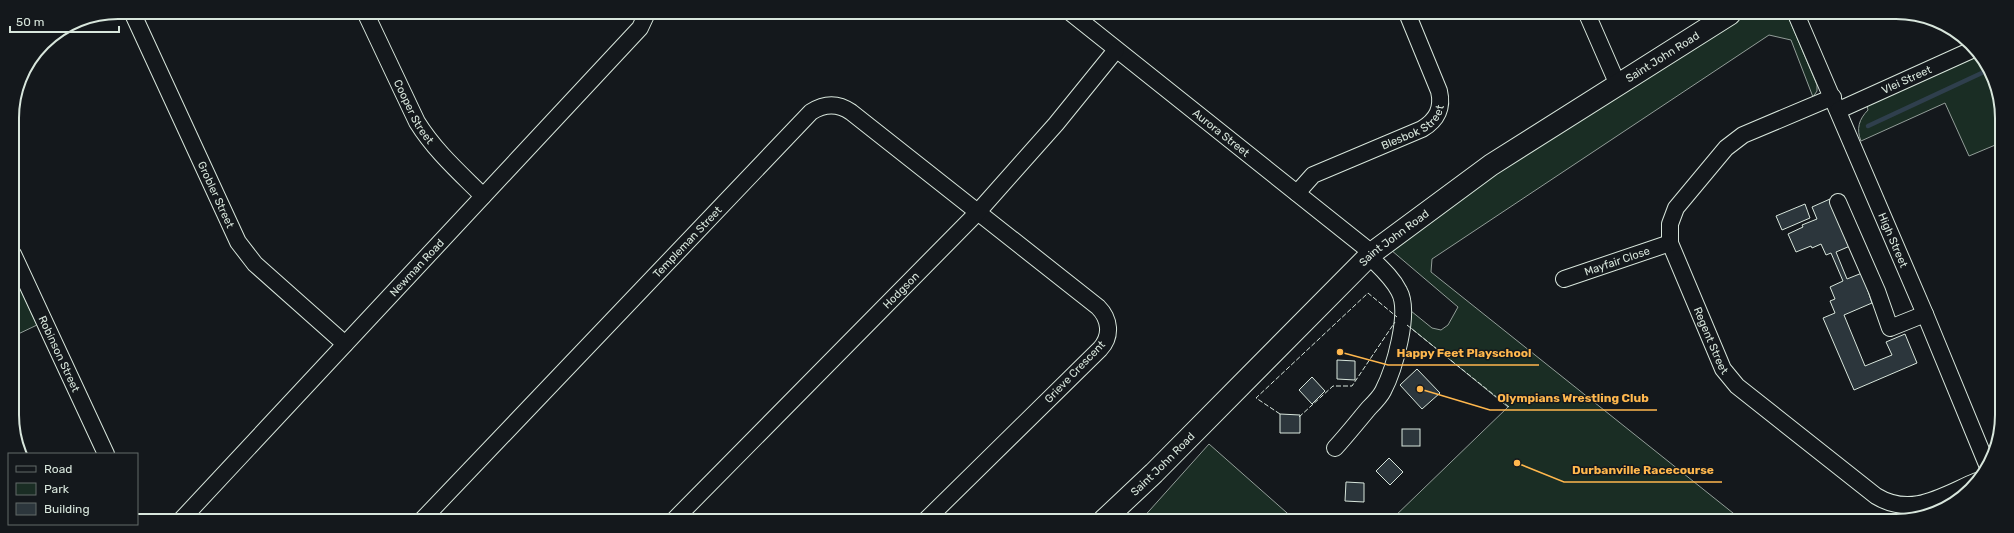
<svg xmlns="http://www.w3.org/2000/svg" width="2014" height="533" viewBox="0 0 2014 533" font-family="Rubik,sans-serif">
	<rect width="100%" height="100%" fill="#14181c"/>
	<g fill="#1a2d24" stroke="#939e99">
		<polygon points="1747,14 1787,14 1817,85 1817,91 1813,97 1791,40 1769,35 1432,259 1431,272 1743,521 1391,520 1508,407 1406,324 1407,316 1411,311 1432,328 1441,330 1448,325 1458,307 1391,250 1500,170"/>
		<path d="M1978,56L2000,98V143L1969,156L1945,103L1861,141C1856,129 1859,119 1868,110L1867,106Z"/>
		<polygon points="13,273 37,325 14,336"/>
		<polygon points="1209,444 1295,520 1141,520"/>
	</g>
	<g fill="none" stroke-linecap="round" stroke-linejoin="round">
		<polyline stroke="#2f3f4d" stroke-width="4.5" points="1868,126 1986,71"/>
	</g>
	<g fill="#2c363c" stroke="#d8e6dc">
		<polygon points="1830,199 1844,236 1846,235 1850,246 1836,252 1847,279 1862,273 1872,303 1844,315 1865,366 1892,355 1886,342 1905,334 1917,363 1854,390 1823,318 1835,313 1830,301 1835,299 1830,287 1843,281 1831,253 1826,255 1821,244 1812,248 1811,246 1796,252 1788,234 1803,227 1802,225 1817,219 1812,207"/>
		<polygon points="1805,204 1810,218 1782,230 1776,216"/>
		<polygon points="1337,360 1355,361 1355,380 1337,379"/>
		<polygon points="1417,369 1440,393 1422,409 1400,385"/>
		<polygon points="1312,377 1325,391 1312,404 1299,390"/>
		<polygon points="1280,414 1300,415 1300,433 1280,433"/>
		<rect x="1402" y="429" width="18" height="17"/>
		<polygon points="1389,458 1403,472 1390,485 1376,471"/>
		<polygon points="1346,482 1364,483 1364,502 1345,501"/>
	</g>
	<g fill="none" stroke-linecap="round" stroke-linejoin="round">
		<defs>
			<g id="minor">
				<path id="s1" d="M132,12L238,242L255,264L345,344"/>
				<path id="s2" d="M365,12L417,122C435,151 459,172 483,196"/>
				<path id="s3" d="M1071,13L1372,253"/>
				<polyline points="1587,14 1618,85"/>
				<path id="s4" d="M1796,14L1925,314L1988,467"/>
				<path id="s5" d="M1833,97L1743,135L1726,148L1676,208L1670,224V243L1723,369L1737,386L1876,496C1912,518 1943,495 1977,481"/>
				<path id="s6" d="M1839,110L1974,49"/>
				<path id="s7" d="M1297,193L1313,175L1422,129C1437,120 1443,108 1439,91L1407,13"/>
				<polyline points="1838,202 1877,291 1890,328 1925,314"/>
				<path id="s8" d="M13,254L106,454"/>
				<path id="s9" d="M1564,279L1670,243"/>
				<path d="M1335,448C1347,435 1358,421 1369,408C1374,403 1380,397 1383,391C1394,370 1411,312 1399,291C1392,277 1380,267 1369,256"/>
				<path id="s10" d="M182,519L640,28L647,13"/>
				<path id="s11" d="M423,519L811,112C825,103 838,103 851,112L1098,307C1110,319 1112,336 1100,349L926,520"/>
				<path id="s12" d="M674,520L977,213L1056,124L1116,50"/>
			</g>
			<g id="major">
				<path id="s13" d="M1104,520L1154,473L1372,253L1491,165L1730,14"/>
			</g>
		</defs>
		<use href="#minor" stroke="#d8e6dc" stroke-width="18"/>
		<use href="#major" stroke="#d8e6dc" stroke-width="23"/>
		<use href="#minor" stroke="#14181c" stroke-width="16"/>
		<use href="#major" stroke="#14181c" stroke-width="21"/>
		<g stroke="#d8e6dc" stroke-width="1" stroke-dasharray="5 2" stroke-linecap="butt">
			<polyline points="1407,325 1509,407"/>
			<polyline points="1280,414 1256,398 1368,293 1397,317"/>
			<polyline points="1299,417 1333,386 1352,386 1395,322"/>
		</g>
	</g>
	<g text-anchor="middle" dominant-baseline="central" stroke-width="3" stroke-linejoin="round" paint-order="stroke">
		<g font-size="11" fill="#d8e6dc" stroke="#14181c">
			<text stroke="none"><textPath href="#s13" startOffset="729">Saint John Road</textPath></text>
			<text stroke="none"><textPath href="#s6" startOffset="74">Vlei Street</textPath></text>
			<text stroke="none"><textPath href="#s2" startOffset="111">Cooper Street</textPath></text>
			<text stroke="none"><textPath href="#s7" startOffset="136">Blesbok Street</textPath></text>
			<text stroke="none"><textPath href="#s3" startOffset="192">Aurora Street</textPath></text>
			<text stroke="none"><textPath href="#s1" startOffset="201">Grobler Street</textPath></text>
			<text stroke="none"><textPath href="#s13" startOffset="405">Saint John Road</textPath></text>
			<text stroke="none"><textPath href="#s4" startOffset="246">High Street</textPath></text>
			<text stroke="none"><textPath href="#s11" startOffset="383">Templeman Street</textPath></text>
			<text stroke="none"><textPath href="#s9" startOffset="56">Mayfair Close</textPath></text>
			<text stroke="none"><textPath href="#s10" startOffset="344">Newman Road</textPath></text>
			<text stroke="none"><textPath href="#s12" startOffset="323">Hodgson</textPath></text>
			<text stroke="none"><textPath href="#s5" startOffset="339">Regent Street</textPath></text>
			<text stroke="none"><textPath href="#s8" startOffset="110">Robinson Street</textPath></text>
			<text transform="translate(1075 372) rotate(-46)">Grieve Crescent</text>
			<text stroke="none"><textPath href="#s13" startOffset="81">Saint John Road</textPath></text>
		</g>
	</g>
	<path d="M0 0H2014V533H0ZM118 19H1896A99 99 0 0 1 1995 118V415A99 99 0 0 1 1896 514H118A99 99 0 0 1 19 415V118A99 99 0 0 1 118 19Z" fill="#14181c" fill-rule="evenodd"/>
	<path fill="none" stroke="#d8e6dc" stroke-width="2" d="M118 19H1896A99 99 0 0 1 1995 118V415A99 99 0 0 1 1896 514H118A99 99 0 0 1 19 415V118A99 99 0 0 1 118 19Z"/>
	<path fill="none" stroke="#ffb74d" stroke-width="1.5" d="M1340 352L1388 365H1539M1420 389L1490 410H1657M1517 463L1564 482H1722"/>
	<g fill="#ffb74d" stroke="#14181c" stroke-width="1.5">
		<circle cx="1340" cy="352" r="4"/>
		<circle cx="1420" cy="389" r="4"/>
		<circle cx="1517" cy="463" r="4"/>
	</g>
	<g font-size="12" text-anchor="middle" font-weight="bold" fill="#ffb74d" stroke="#14181c" stroke-width="3" stroke-linejoin="round" paint-order="stroke">
		<text x="1464" y="357">Happy Feet Playschool</text>
		<text x="1573" y="402">Olympians Wrestling Club</text>
		<text x="1643" y="474">Durbanville Racecourse</text>
	</g>
	<rect x="8" y="453" width="130" height="72" fill="#14181c" stroke="#626a69"/>
	<rect x="16" y="466" width="20" height="6" fill="#14181c" stroke="#626a69"/>
	<text x="44" y="473" font-size="12" fill="#d8e6dc">Road</text>
	<rect x="16" y="483" width="20" height="12" fill="#1a2d24" stroke="#626a69"/>
	<text x="44" y="493" font-size="12" fill="#d8e6dc">Park</text>
	<rect x="16" y="503" width="20" height="12" fill="#2c363c" stroke="#626a69"/>
	<text x="44" y="513" font-size="12" fill="#d8e6dc">Building</text>
	<path d="M10 26v6h109v-6" fill="none" stroke="#d8e6dc" stroke-width="2"/>
	<text x="16" y="26" font-size="12" fill="#d8e6dc" stroke="#14181c" stroke-width="3" paint-order="stroke">50 m</text>
</svg>
